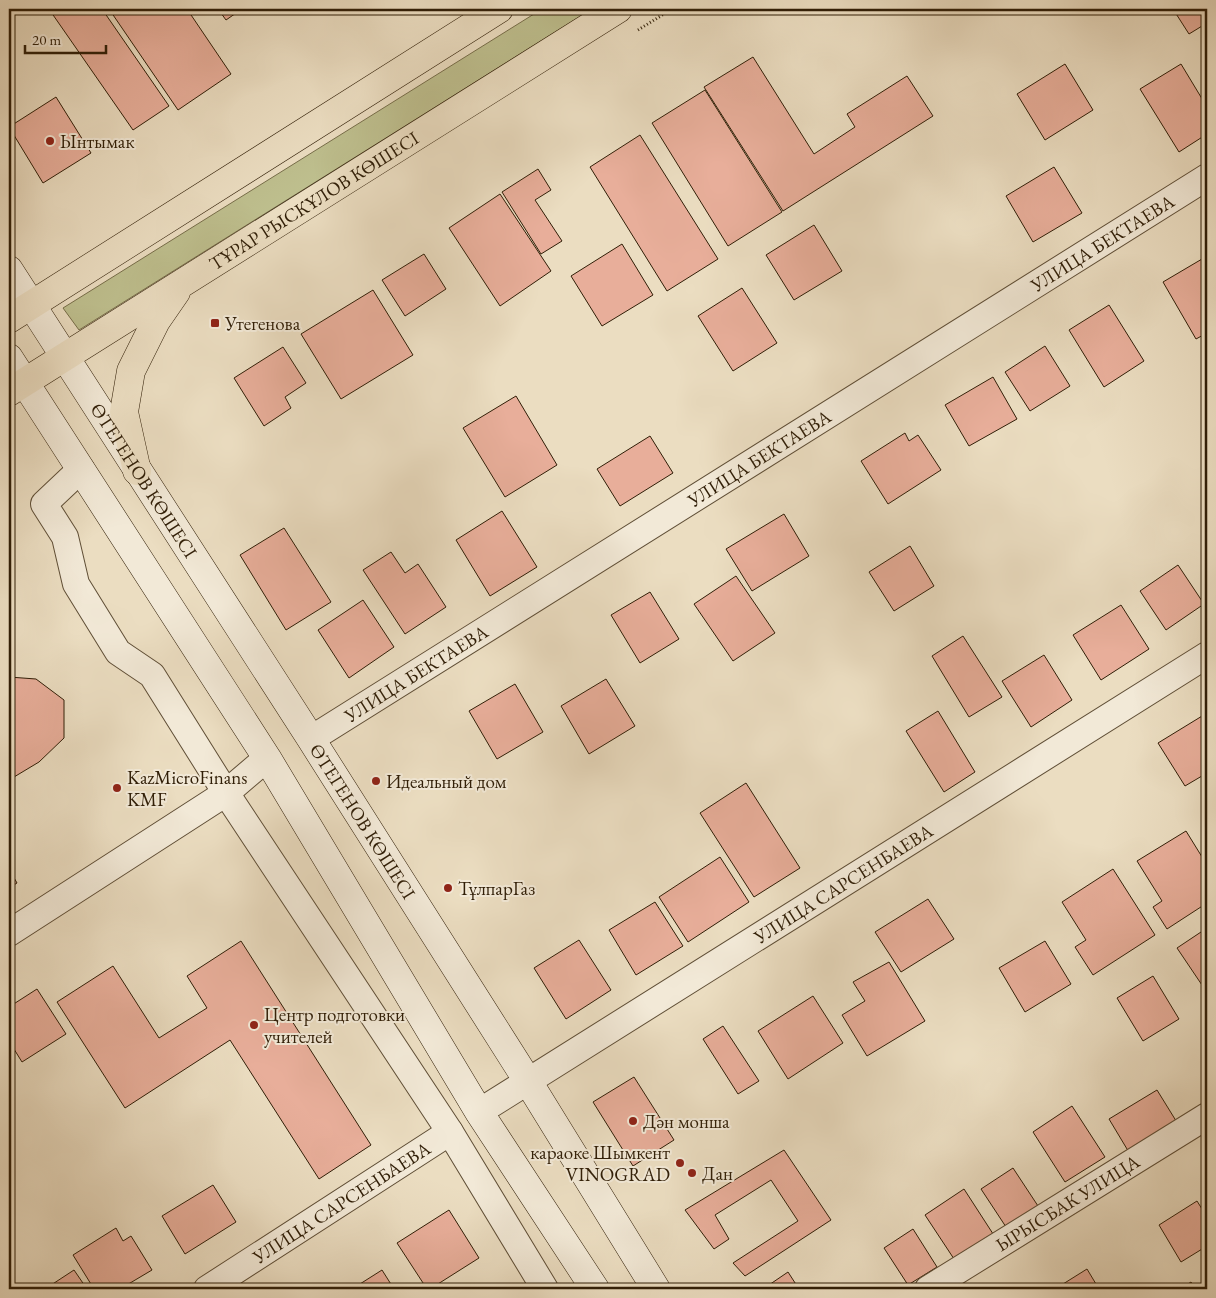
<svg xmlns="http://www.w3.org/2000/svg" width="1216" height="1298" viewBox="0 0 1216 1298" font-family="'EB Garamond',serif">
	<rect width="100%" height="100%" fill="#ebddc1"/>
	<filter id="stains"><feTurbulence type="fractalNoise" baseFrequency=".004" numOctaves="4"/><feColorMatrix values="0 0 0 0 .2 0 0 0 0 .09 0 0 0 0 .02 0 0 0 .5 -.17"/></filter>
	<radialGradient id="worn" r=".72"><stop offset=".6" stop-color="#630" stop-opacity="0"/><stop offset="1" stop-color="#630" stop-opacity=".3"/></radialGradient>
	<polygon fill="#bebf8e" stroke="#776e4a" points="542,9 592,9 79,330 63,308"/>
	<g fill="#e8ae9a" stroke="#301e07">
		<polygon points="9,9 24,9 11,17 9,14"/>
		<polygon points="56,9 102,9 169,106 133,130 51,12"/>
		<polygon points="109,9 187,9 231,74 178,110"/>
		<polygon points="218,9 242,9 226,20"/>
		<polygon points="1173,9 1207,9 1207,23 1189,34"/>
		<polygon points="753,57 814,154 855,127 847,114 907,76 933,116 783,211 704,87"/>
		<polygon points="1065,64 1093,110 1045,140 1017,94"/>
		<polygon points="1181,64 1207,107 1207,134 1179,152 1140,89"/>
		<polygon points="705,90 782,212 728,246 652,123"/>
		<polygon points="56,97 91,153 43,183 9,127"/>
		<polygon points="640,135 718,259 667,291 590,167"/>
		<polygon points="1054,167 1082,213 1033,242 1006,196"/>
		<polygon points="538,169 551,190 535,200 562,241 541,254 502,192"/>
		<polygon points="500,194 551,271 500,306 449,228"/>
		<polygon points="814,225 842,271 794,300 766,255"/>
		<polygon points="622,244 653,295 602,326 571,276"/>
		<polygon points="424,254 446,289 405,316 382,280"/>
		<polygon points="1202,259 1207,268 1207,333 1196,339 1163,282"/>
		<polygon points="742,288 777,343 733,371 698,316"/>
		<polygon points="373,290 413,355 341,399 301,334"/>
		<polygon points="1109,305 1144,361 1104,387 1069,330"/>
		<polygon points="1045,346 1070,386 1030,411 1005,372"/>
		<polygon points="283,347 306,383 285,397 291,408 264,426 234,378"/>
		<polygon points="993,377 1017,419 969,446 945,405"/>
		<polygon points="516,396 557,465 505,497 463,428"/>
		<polygon points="905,433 909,441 918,435 941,470 888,504 861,461"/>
		<polygon points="650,436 673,473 620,506 597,469"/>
		<polygon points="502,511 537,567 490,596 456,540"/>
		<polygon points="784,514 809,556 752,591 726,549"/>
		<polygon points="284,528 331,602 286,630 240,555"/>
		<polygon points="910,546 934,586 894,611 869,572"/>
		<polygon points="391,552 405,573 418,564 446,607 405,634 363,570"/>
		<polygon points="1178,565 1204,604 1166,630 1140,591"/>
		<polygon points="736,576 775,633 733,661 694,604"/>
		<polygon points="650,592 679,639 640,663 611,615"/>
		<polygon points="363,600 394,647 349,678 318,630"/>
		<polygon points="1121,605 1149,649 1101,680 1073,635"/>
		<polygon points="963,636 1002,697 969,717 932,656"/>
		<polygon points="1044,655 1072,700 1031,727 1002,681"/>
		<polygon points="9,677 36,679 64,700 64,738 39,762 9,780"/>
		<polygon points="606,679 635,726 589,754 561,706"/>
		<polygon points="515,684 543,732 497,759 469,711"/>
		<polygon points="938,711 975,772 944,792 906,731"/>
		<polygon points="1207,713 1207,773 1185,786 1158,743"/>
		<polygon points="746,783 800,868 754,897 700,813"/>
		<polygon points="1186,831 1207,865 1207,903 1167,929 1153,907 1162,901 1137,861"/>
		<polygon points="720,857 749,902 688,942 659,897"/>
		<polygon points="9,869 17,883 9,888"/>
		<polygon points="1113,869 1155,935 1093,975 1075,947 1086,940 1062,902"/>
		<polygon points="928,899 954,939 901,972 875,932"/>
		<polygon points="655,902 683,946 636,975 609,930"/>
		<polygon points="1207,928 1207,990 1206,991 1177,948"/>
		<polygon points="579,940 611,990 566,1019 534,968"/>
		<polygon points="241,941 371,1145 319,1179 230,1040 125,1108 57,1002 113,966 159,1038 207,1008 187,976"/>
		<polygon points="1045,941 1071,984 1025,1012 999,968"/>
		<polygon points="889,962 925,1021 867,1056 842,1015 865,1001 853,982"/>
		<polygon points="1153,976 1179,1019 1143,1041 1117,998"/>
		<polygon points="37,989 66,1034 22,1062 9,1041 9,1007"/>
		<polygon points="813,996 843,1043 788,1079 758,1031"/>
		<polygon points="723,1026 759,1081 738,1094 703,1039"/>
		<polygon points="634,1077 674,1140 633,1166 593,1102"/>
		<polygon points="1157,1090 1178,1124 1130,1154 1109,1119"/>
		<polygon points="1072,1106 1105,1157 1065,1182 1033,1132"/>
		<polygon points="784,1150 831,1220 745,1276 733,1263 798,1221 771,1180 715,1215 729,1239 714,1249 685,1210"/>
		<polygon points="1013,1168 1040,1209 1008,1230 981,1189"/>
		<polygon points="213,1185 236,1222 185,1254 162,1216"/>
		<polygon points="964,1189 997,1240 958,1265 925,1215"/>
		<polygon points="1197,1201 1207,1217 1207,1246 1181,1262 1159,1225"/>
		<polygon points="449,1210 479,1258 430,1289 427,1289 397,1243"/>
		<polygon points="116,1228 123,1241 131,1236 152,1270 120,1289 94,1289 73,1255"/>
		<polygon points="913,1229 937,1267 908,1285 884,1248"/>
		<polygon points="1087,1269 1099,1289 1055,1289"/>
		<polygon points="74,1270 87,1289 45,1289"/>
		<polygon points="382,1270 394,1289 352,1289"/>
		<polygon points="788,1272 799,1289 763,1289"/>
		<polygon points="1191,1282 1196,1289 1180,1289"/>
	</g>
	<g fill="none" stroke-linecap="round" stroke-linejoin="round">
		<defs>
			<g id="street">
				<polyline points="81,469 44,504 65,537 76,584 118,652 152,675 226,793 450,1132 545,1289"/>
				<path id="s1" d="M311,739L1207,177"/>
				<polyline points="9,933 226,793 267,758"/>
				<path id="s2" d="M479,1112L1207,655"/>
				<path id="s3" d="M207,1289L450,1132"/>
				<path id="s4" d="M928,1289L1207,1116"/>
			</g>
			<g id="secondary">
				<path id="s5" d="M9,270L311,739L529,1083L656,1289"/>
				<polyline points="9,358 267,758 479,1112 595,1289"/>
			</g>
			<g id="primary">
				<polyline points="9,319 499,9"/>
				<path id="s6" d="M9,392L618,9"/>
				<polyline points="137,471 124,412 131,371 156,321 176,292"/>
			</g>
		</defs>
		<use href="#street" stroke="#5f4e36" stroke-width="28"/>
		<use href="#secondary" stroke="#301e07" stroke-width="29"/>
		<use href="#primary" stroke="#301e07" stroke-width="29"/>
		<polyline stroke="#301e07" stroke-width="3" stroke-dasharray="1 2.5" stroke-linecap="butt" points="638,30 672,9"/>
		<use href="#street" stroke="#f2e9d7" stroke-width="26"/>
		<use href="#secondary" stroke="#f2e9d7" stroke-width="28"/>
		<use href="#primary" stroke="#ebddc1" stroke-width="28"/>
	</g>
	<g fill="#8f2418" stroke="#f2e9d7" stroke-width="2">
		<circle cx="50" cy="141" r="5"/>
		<rect x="210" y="318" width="10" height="10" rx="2.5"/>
		<circle cx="376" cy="781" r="5"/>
		<circle cx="117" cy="788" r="5"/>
		<circle cx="448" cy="888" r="5"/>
		<circle cx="254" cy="1025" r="5"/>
		<circle cx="633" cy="1121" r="5"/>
		<circle cx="680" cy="1163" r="5"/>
		<circle cx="692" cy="1173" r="5"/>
	</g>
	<g text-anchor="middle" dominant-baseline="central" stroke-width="4" stroke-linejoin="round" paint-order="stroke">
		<g font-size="19" fill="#301e07" stroke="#f2e9d7" text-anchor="start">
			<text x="60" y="141">Ынтымак</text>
			<text x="225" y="323">Утегенова</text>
			<text x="127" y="777">KazMicroFinans<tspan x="127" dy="22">KMF</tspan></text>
			<text x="386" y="781">Идеальный дом</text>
			<text x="458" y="888">ТұлпарГаз</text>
			<text x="264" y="1014">Центр подготовки<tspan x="264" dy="22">учителей</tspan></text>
			<text x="643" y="1121">Дән монша</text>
			<text x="670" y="1152" text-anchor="end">караоке Шымкент<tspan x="670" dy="22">VINOGRAD</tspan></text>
			<text x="702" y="1173">Дан</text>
		</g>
		<g font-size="19" fill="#301e07" stroke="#f2e9d7">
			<text stroke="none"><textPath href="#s6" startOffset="360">ТҰРАР РЫСКҰЛОВ КӨШЕСІ</textPath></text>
			<text stroke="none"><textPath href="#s1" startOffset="934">УЛИЦА БЕКТАЕВА</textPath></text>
			<text stroke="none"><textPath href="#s1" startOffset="529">УЛИЦА БЕКТАЕВА</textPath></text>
			<text stroke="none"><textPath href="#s5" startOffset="250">ӨТЕГЕНОВ КӨШЕСІ</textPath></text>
			<text stroke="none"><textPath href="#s1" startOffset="124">УЛИЦА БЕКТАЕВА</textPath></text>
			<text stroke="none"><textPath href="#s5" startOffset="655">ӨТЕГЕНОВ КӨШЕСІ</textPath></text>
			<text stroke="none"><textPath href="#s2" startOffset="430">УЛИЦА САРСЕНБАЕВА</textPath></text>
			<text stroke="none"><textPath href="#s3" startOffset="160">УЛИЦА САРСЕНБАЕВА</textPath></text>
			<text stroke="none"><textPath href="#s4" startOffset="164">ЫРЫСБАК УЛИЦА</textPath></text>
		</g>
	</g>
	<rect width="1216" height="1298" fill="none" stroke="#ebddc1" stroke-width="30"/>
	<rect x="10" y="10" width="1196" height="1278" fill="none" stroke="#301e07" stroke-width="2.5"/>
	<rect x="15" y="15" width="1186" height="1268" fill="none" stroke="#301e07"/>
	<path d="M25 45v8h81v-8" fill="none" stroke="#301e07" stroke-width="2.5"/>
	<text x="32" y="45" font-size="15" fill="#301e07" stroke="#f2e9d7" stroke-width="4" paint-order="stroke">20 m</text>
	<rect width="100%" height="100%" filter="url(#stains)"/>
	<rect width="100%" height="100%" fill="url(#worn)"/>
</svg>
